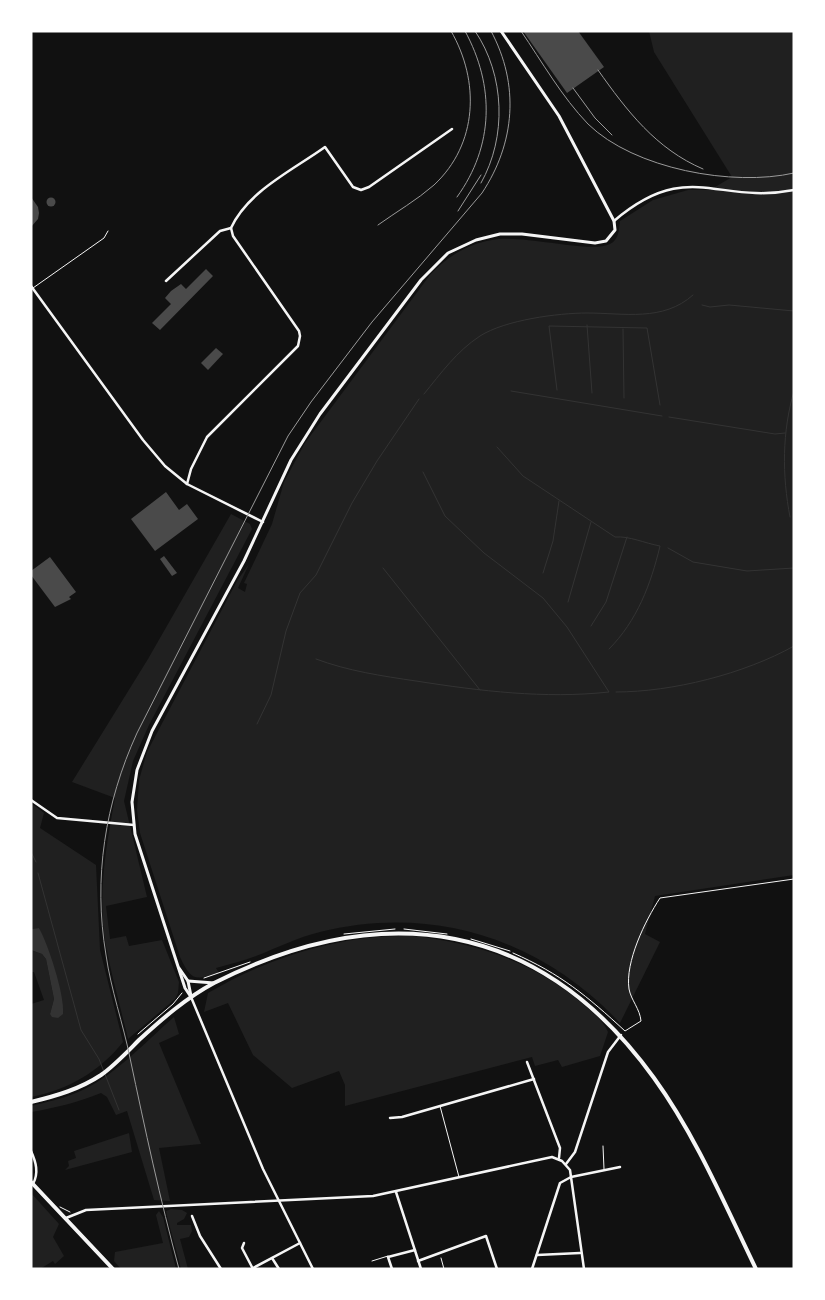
<svg xmlns="http://www.w3.org/2000/svg" width="825" height="1300" viewBox="0 0 825 1300" font-family="Ubuntu,sans-serif">
	<rect width="100%" height="100%" fill="#111"/>
	<g fill="#202020">
		<path d="M649,31H794V875L655,896L645,934L660,942L620,1023C541,939 433,904 320,932C298,937 277,948 256,956C243,961 229,964 216,968L219,973C194,981 191,980 180,957L140,833L137,810L139,780L147,752L237,581L249,564L238,588L245,592L247,584L244,583L272,524L284,482L305,443L430,275C447,257 467,244 492,240C523,234 589,254 610,244C619,240 619,229 620,221L653,200L688,190H710L732,177L654,52Z"/>
		<path d="M231,514L250,524L252,529L149,725L133,761L124,801L147,897L106,906L110,939L126,936L129,946L162,940L179,982L178,993L175,999L128,1039C121,1009 112,978 106,946C97,898 106,846 115,798L72,782L148,659Z"/>
		<path d="M31,803L44,813L40,828L96,865L100,950L123,1042C100,1071 68,1090 31,1097V1004L44,1000L34,972H31V950L42,954L46,959L54,999L50,1014L58,1018L55,971L39,928L31,929Z"/>
		<path d="M413,936C476,943 534,962 583,1004C592,1012 603,1020 608,1032L600,1056L562,1067L558,1060L535,1066L532,1057L345,1106V1085L339,1071L292,1088L253,1055L228,1003L204,1012L208,993C269,957 341,934 413,936Z"/>
		<path d="M174,1017L179,1034L159,1043L201,1144L159,1148L170,1201L154,1200L127,1111L116,1115L107,1097L101,1093C78,1102 56,1108 31,1112V1106C46,1102 62,1099 76,1093C113,1078 144,1043 174,1017Z"/>
		<polygon points="129,1133 132,1152 65,1170 69,1166 68,1161 76,1158 74,1151"/>
		<polygon points="31,1193 59,1224 53,1237 64,1256 55,1264 53,1261 40,1269 31,1269"/>
		<polygon points="171,1209 182,1210 187,1213 184,1219 177,1223 177,1225 191,1225 192,1231 189,1237 180,1239 188,1269 181,1269 167,1216 166,1211"/>
		<polygon points="159,1211 163,1217 176,1269 121,1269 114,1261 115,1252 163,1243 156,1215"/>
	</g>
	<path fill="#333" d="M39,928C48,944 65,995 63,1014L58,1018L52,1017L50,1014L54,999L46,959L42,954L31,950V929Z"/>
	<g fill="none" stroke-linecap="round" stroke-linejoin="round">
		<g stroke="#333" stroke-width="1">
			<polyline points="702,305 710,307 729,305 794,311"/>
			<polyline points="587,325 592,393"/>
			<polyline points="623,329 624,398"/>
			<polyline points="557,390 549,326 647,328 660,405"/>
			<polyline points="511,391 662,416"/>
			<path d="M424,394C441,373 457,351 480,336C505,320 558,313 587,313C624,313 663,322 693,295"/>
			<polyline points="669,417 775,434 785,433"/>
			<path d="M497,447L523,476L615,537C630,536 644,543 660,546C651,584 637,621 609,649"/>
			<path d="M790,517C782,475 782,432 794,391"/>
			<polyline points="668,548 693,562 747,571 794,568"/>
			<polyline points="383,568 480,690"/>
			<polyline points="543,573 553,541 559,501"/>
			<polyline points="568,602 591,522"/>
			<polyline points="591,626 606,602 627,537"/>
			<path d="M316,659C348,671 382,676 416,681C480,691 545,699 609,692L567,627L543,598L484,553L445,516L423,472"/>
			<path d="M616,692C672,692 744,674 794,646"/>
			<polyline points="257,724 271,695 286,631 300,593 316,575 352,503 377,461 419,399"/>
			<polyline points="31,852 36,862"/>
			<polyline points="38,873 81,1030 99,1059 119,1110"/>
		</g>
	</g>
	<g fill="#4a4a4a">
		<polygon points="523,31 578,31 604,67 567,93"/>
		<polygon points="31,197 38,207 39,213 38,219 31,227"/>
		<circle cx="51" cy="202" r="4.5"/>
		<polygon points="206,269 213,276 160,330 152,323 171,304 165,298 171,291 181,284 186,289"/>
		<polygon points="216,348 223,354 208,370 201,363"/>
		<polygon points="166,492 179,510 187,504 198,519 155,551 131,519"/>
		<polygon points="164,556 177,573 172,576 160,559"/>
		<polygon points="50,557 76,592 69,597 71,599 55,607 31,575 31,571"/>
	</g>
	<g fill="none" stroke-linecap="round" stroke-linejoin="round">
		<g stroke="#f5f5f5" stroke-width="1">
			<polyline points="404,929 447,934"/>
			<polyline points="344,934 395,929"/>
			<polyline points="471,939 510,951"/>
			<path d="M513,953C561,974 587,996 625,1031L641,1021C640,1009 631,1000 629,989C625,962 645,921 660,898L794,879"/>
			<polyline points="204,978 250,962"/>
			<polyline points="138,1034 173,1004 182,993"/>
			<polyline points="60,1207 70,1212"/>
			<polyline points="441,1258 444,1269"/>
		</g>
		<g stroke="#f5f5f5" stroke-width="1">
			<polyline points="33,288 104,238 108,231"/>
			<polyline points="440,1106 459,1177"/>
			<polyline points="603,1146 604,1169"/>
			<polyline points="372,1261 388,1256"/>
		</g>
		<g stroke="#f5f5f5" stroke-width="2.5">
			<path d="M614,221C688,158 717,205 794,190"/>
			<polyline points="166,281 220,231 231,228"/>
			<polyline points="31,286 143,440 165,466 187,484 263,522"/>
			<path d="M187,484L191,469L207,437L298,346L300,336L299,331L233,236L231,228C248,191 293,170 325,147L353,187L361,190L369,187L452,129"/>
			<polyline points="31,800 57,818 134,825"/>
			<polyline points="191,997 263,1169 313,1269"/>
			<polyline points="527,1062 560,1148 559,1158"/>
			<polyline points="390,1118 402,1117 534,1079"/>
			<path d="M31,1151C36,1162 39,1173 33,1184"/>
			<polyline points="566,1164 575,1152 608,1052 621,1035"/>
			<polyline points="396,1192 421,1269"/>
			<polyline points="192,1216 200,1236 221,1269"/>
			<polyline points="66,1218 86,1210 373,1196 552,1157 562,1161 570,1170 584,1269"/>
			<polyline points="244,1243 242,1248 253,1269"/>
			<polyline points="537,1255 580,1253"/>
			<polyline points="272,1258 279,1269"/>
			<polyline points="418,1261 486,1236 497,1269"/>
			<polyline points="253,1268 300,1243"/>
			<polyline points="392,1269 388,1257 415,1250"/>
			<polyline points="532,1269 560,1183 571,1177 620,1167"/>
		</g>
		<g stroke="#f5f5f5" stroke-width="3">
			<polyline points="179,968 188,981 191,996"/>
			<polyline points="188,981 214,983"/>
			<polyline points="191,997 185,988 135,834 132,802 137,770 152,731 244,561 291,460 320,414 421,280 448,253 476,240 500,234 522,234 595,243 606,241 615,230 614,221 559,116 501,31"/>
		</g>
		<g stroke="#f5f5f5" stroke-width="4">
			<path d="M31,1102C56,1096 80,1089 101,1075C115,1065 127,1052 139,1040C162,1019 186,998 214,983C384,897 540,920 654,1078C696,1136 725,1205 756,1269"/>
			<polyline points="31,1182 113,1269"/>
		</g>
		<g stroke="#9a9a9a" stroke-width="1">
			<path d="M475,31C505,75 507,137 481,183"/>
			<path d="M521,31C542,62 562,97 588,124C634,169 733,187 794,173"/>
			<path d="M598,70C627,111 656,149 703,169"/>
			<polyline points="573,88 595,118 612,135"/>
			<path d="M457,197C494,146 495,86 465,31"/>
			<polyline points="458,211 481,175"/>
			<path d="M378,225C396,212 417,200 434,185C478,144 480,81 451,31"/>
			<path d="M179,1269C160,1199 145,1129 130,1058C123,1023 111,990 106,955C93,878 105,803 137,733L288,436L311,402L372,322L482,193C515,143 520,85 491,31"/>
		</g>
	</g>
	<rect width="825" height="1300" fill="none" stroke="#ffffff" stroke-width="65"/>
</svg>
